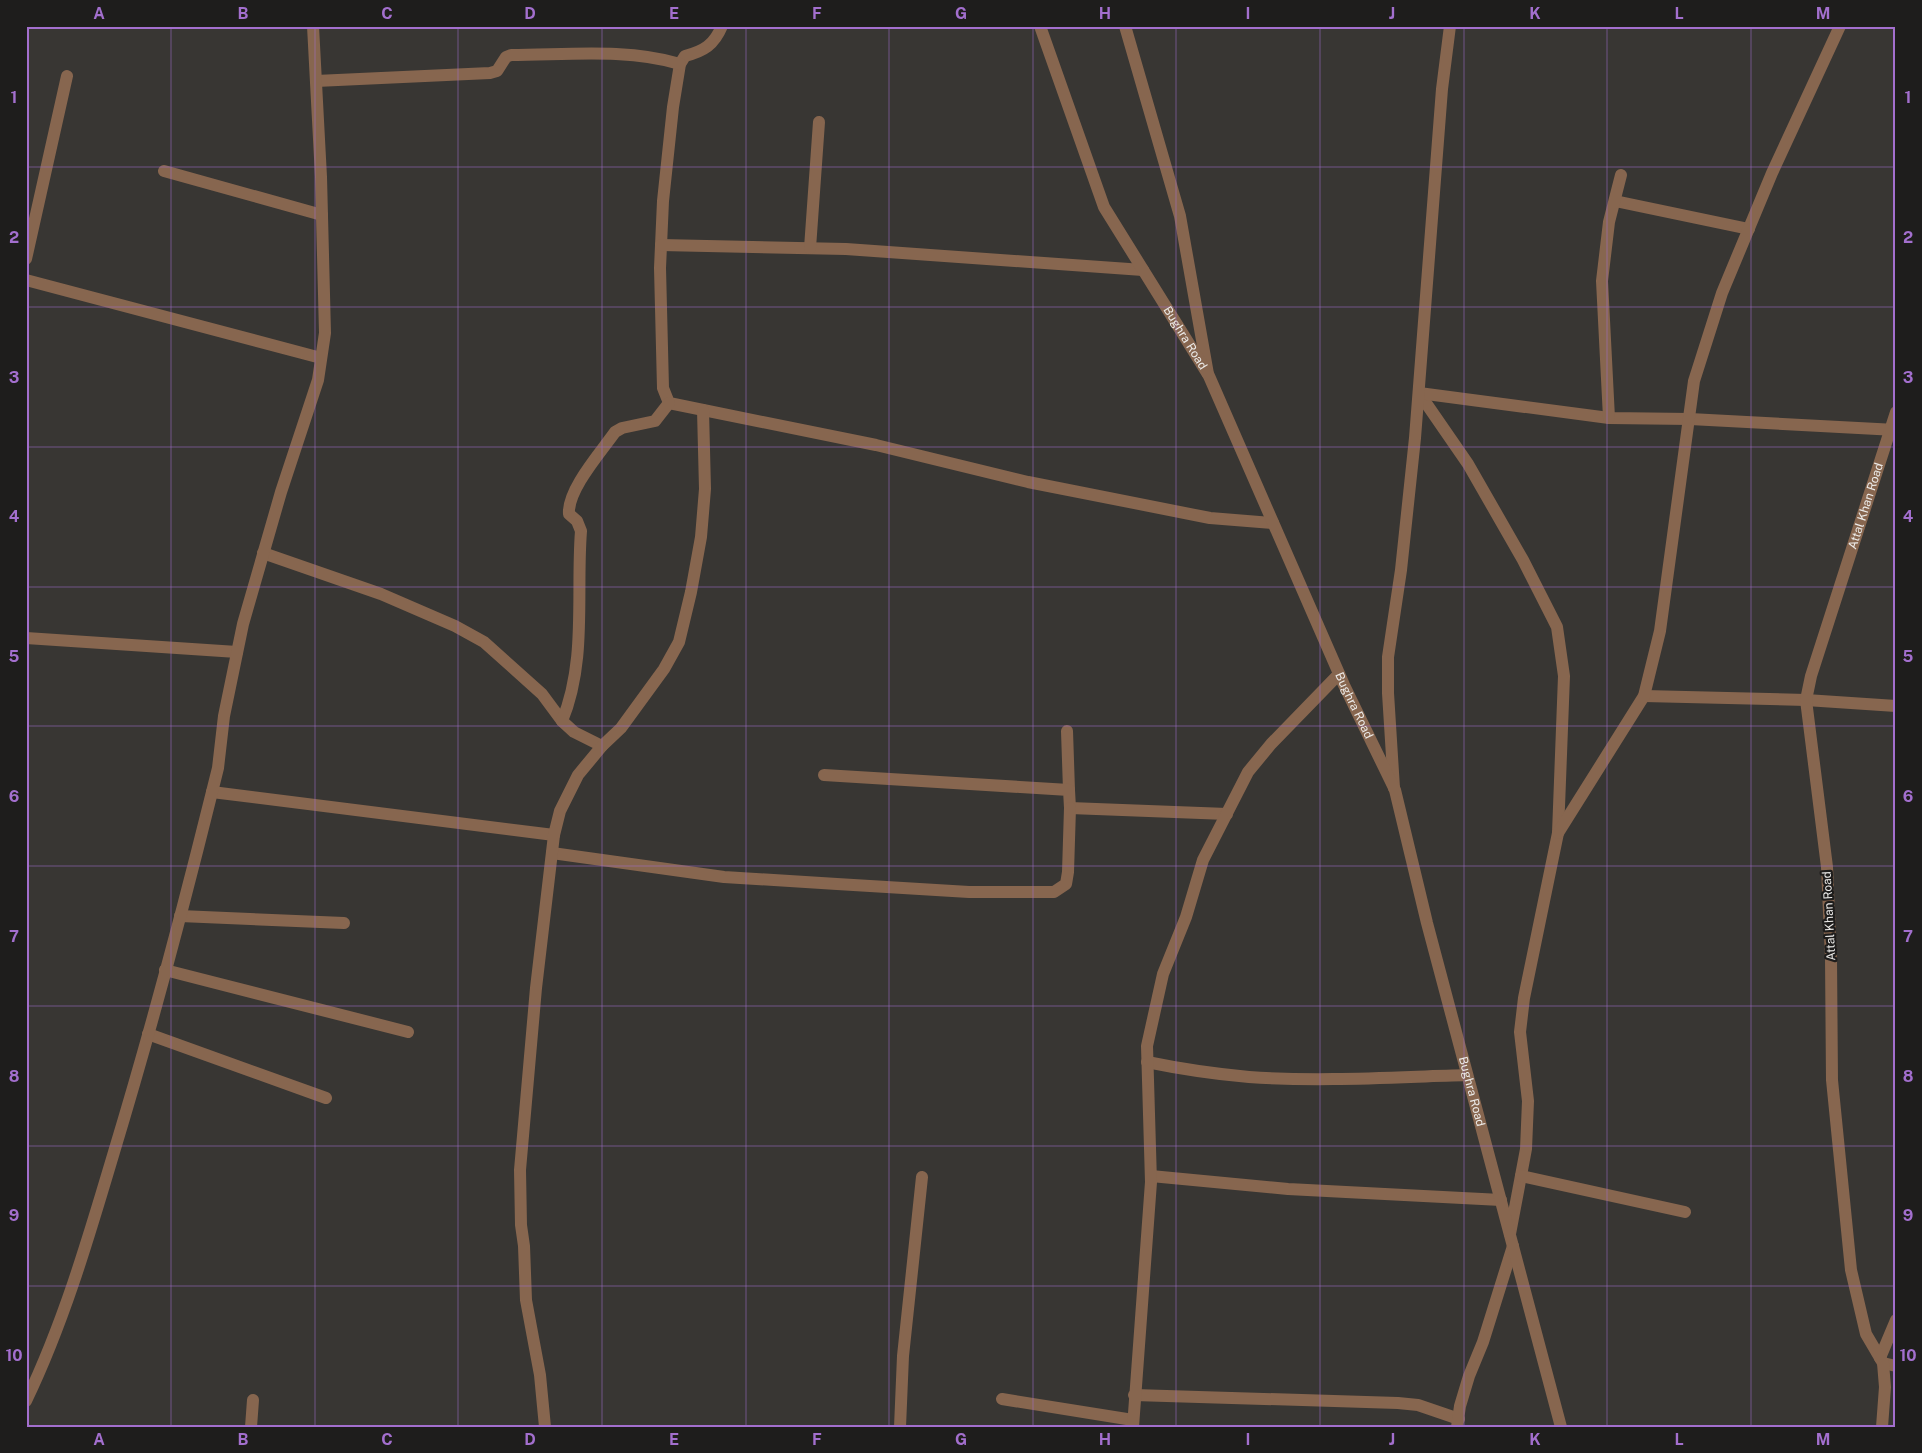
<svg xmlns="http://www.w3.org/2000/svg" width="1922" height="1453" viewBox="0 0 1922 1453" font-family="'Public Sans',sans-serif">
	<rect width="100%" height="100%" fill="#383633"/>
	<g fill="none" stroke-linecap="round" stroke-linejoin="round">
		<g stroke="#87664f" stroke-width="12">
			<path d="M722,26C714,45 704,51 685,56L680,64L673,107L663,201L660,268L663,388L669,403L876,445L1028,482L1210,518L1273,523"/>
			<polyline points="1125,26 1180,216 1208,374"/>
			<path d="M316,81L490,73L497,71L506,57L511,55C566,55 627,48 680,64"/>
			<polyline points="164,171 322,215"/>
			<polyline points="1615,201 1749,229"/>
			<polyline points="661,245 846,249 1143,270"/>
			<polyline points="810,248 819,122"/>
			<polyline points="26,259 67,76"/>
			<polyline points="26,280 321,358"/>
			<polyline points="1419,393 1468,464 1523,560 1557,627 1564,676 1558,833 1524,998 1520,1032 1528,1101 1526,1149 1510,1234"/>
			<polyline points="1419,393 1609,418 1690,419 1896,430"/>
			<polyline points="1609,418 1602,281 1609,222 1621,175"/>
			<polyline points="263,553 381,594 455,626 484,642 542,694 562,721 574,732 602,746"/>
			<polyline points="26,638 237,652"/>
			<polyline points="1644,696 1806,700 1896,706"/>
			<path d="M562,721C587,661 576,594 581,531L577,521L569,514C567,490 601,452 615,432L622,428L655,421L669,403"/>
			<polyline points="1067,731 1069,790"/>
			<polyline points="824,775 1069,790 1070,808 1227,814"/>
			<polyline points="1394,788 1388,693 1388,657 1401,570 1415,438 1442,89 1450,26"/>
			<polyline points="212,792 554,835"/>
			<polyline points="1558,833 1644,696 1660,631 1694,381 1722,293 1772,173 1840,26"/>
			<polyline points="552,853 724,877 837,884 969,892 1054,892 1066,884 1068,872 1070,808"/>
			<polyline points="180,916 344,923"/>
			<polyline points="165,970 408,1032"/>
			<polyline points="148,1034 326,1098"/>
			<path d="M1147,1062C1181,1069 1215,1074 1249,1077C1322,1082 1395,1077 1467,1075"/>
			<polyline points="1151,1176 1288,1189 1501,1200"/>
			<polyline points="1521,1176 1685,1212"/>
			<polyline points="1880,1358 1896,1320"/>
			<polyline points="1883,1363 1896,1366"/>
			<polyline points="1134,1395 1398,1403 1418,1405 1459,1419"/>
			<polyline points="1002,1399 1133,1420"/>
			<path d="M26,1401C64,1322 89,1236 114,1152C150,1033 182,913 212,792L218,768L224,716L243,624L281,492L318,380L325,333L321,177L313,26"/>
			<polyline points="251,1427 253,1400"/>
			<polyline points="545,1427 540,1375 526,1300 524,1246 521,1225 520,1170 536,988 554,835 560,811 578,775 602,746 621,728 664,669 679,642 691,592 701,537 705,489 703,410"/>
			<polyline points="900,1427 903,1356 922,1177"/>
			<polyline points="1133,1427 1151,1182 1147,1046 1163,974 1186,917 1203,860 1248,772 1271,744 1339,674"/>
			<polyline points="1457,1427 1460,1406 1469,1376 1483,1342 1513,1246"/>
			<path id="s1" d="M1882,1427L1885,1387L1883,1363L1866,1334L1851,1270L1832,1080L1831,958L1827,867L1806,700L1811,676L1896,412"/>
		</g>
		<path stroke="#87664f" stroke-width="12" id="s2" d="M1040,26L1104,207L1209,376L1344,685L1395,790L1427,923L1561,1427"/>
	</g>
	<path fill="none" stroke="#a36fce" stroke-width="1" stroke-opacity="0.55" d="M171,26V1427M315,26V1427M458,26V1427M602,26V1427M746,26V1427M889,26V1427M1033,26V1427M1176,26V1427M1320,26V1427M1464,26V1427M1607,26V1427M1751,26V1427M26,167H1896M26,307H1896M26,447H1896M26,587H1896M26,726H1896M26,866H1896M26,1006H1896M26,1146H1896M26,1286H1896"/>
	<g text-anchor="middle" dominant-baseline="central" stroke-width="4.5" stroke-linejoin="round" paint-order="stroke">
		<g font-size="12" fill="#edecea" stroke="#1e1d1c">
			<text stroke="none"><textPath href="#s2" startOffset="346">Bughra Road</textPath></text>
			<text stroke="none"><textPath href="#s1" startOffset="939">Attal Khan Road</textPath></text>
			<text stroke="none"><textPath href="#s2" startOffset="751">Bughra Road</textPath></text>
			<text transform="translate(1829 916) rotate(-93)">Attal Khan Road</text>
			<text stroke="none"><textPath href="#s2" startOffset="1156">Bughra Road</textPath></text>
		</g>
	</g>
	<rect width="1922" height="1453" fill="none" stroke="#1e1d1c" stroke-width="55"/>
	<rect x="28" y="28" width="1866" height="1398" fill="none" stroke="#a36fce" stroke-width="2"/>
	<g font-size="16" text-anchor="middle" font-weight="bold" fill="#a36fce">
		<text x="99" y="19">A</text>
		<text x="243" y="19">B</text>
		<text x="387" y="19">C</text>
		<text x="530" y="19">D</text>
		<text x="674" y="19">E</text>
		<text x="817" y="19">F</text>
		<text x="961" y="19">G</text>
		<text x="1105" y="19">H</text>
		<text x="1248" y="19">I</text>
		<text x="1392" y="19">J</text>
		<text x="1535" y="19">K</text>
		<text x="1679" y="19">L</text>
		<text x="1823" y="19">M</text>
		<text x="14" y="103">1</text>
		<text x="1908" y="103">1</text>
		<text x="14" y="243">2</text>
		<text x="1908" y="243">2</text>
		<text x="14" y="383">3</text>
		<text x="1908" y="383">3</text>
		<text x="14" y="522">4</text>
		<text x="1908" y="522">4</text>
		<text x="14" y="662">5</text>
		<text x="1908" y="662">5</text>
		<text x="14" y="802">6</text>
		<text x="1908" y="802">6</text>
		<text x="14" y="942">7</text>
		<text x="1908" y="942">7</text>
		<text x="14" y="1082">8</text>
		<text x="1908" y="1082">8</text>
		<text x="14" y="1221">9</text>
		<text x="1908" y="1221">9</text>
		<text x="14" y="1361">10</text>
		<text x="1908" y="1361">10</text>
		<text x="99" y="1445">A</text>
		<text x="243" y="1445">B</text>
		<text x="387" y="1445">C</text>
		<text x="530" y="1445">D</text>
		<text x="674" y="1445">E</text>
		<text x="817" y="1445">F</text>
		<text x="961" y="1445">G</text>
		<text x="1105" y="1445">H</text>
		<text x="1248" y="1445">I</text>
		<text x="1392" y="1445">J</text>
		<text x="1535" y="1445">K</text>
		<text x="1679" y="1445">L</text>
		<text x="1823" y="1445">M</text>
	</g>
</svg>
